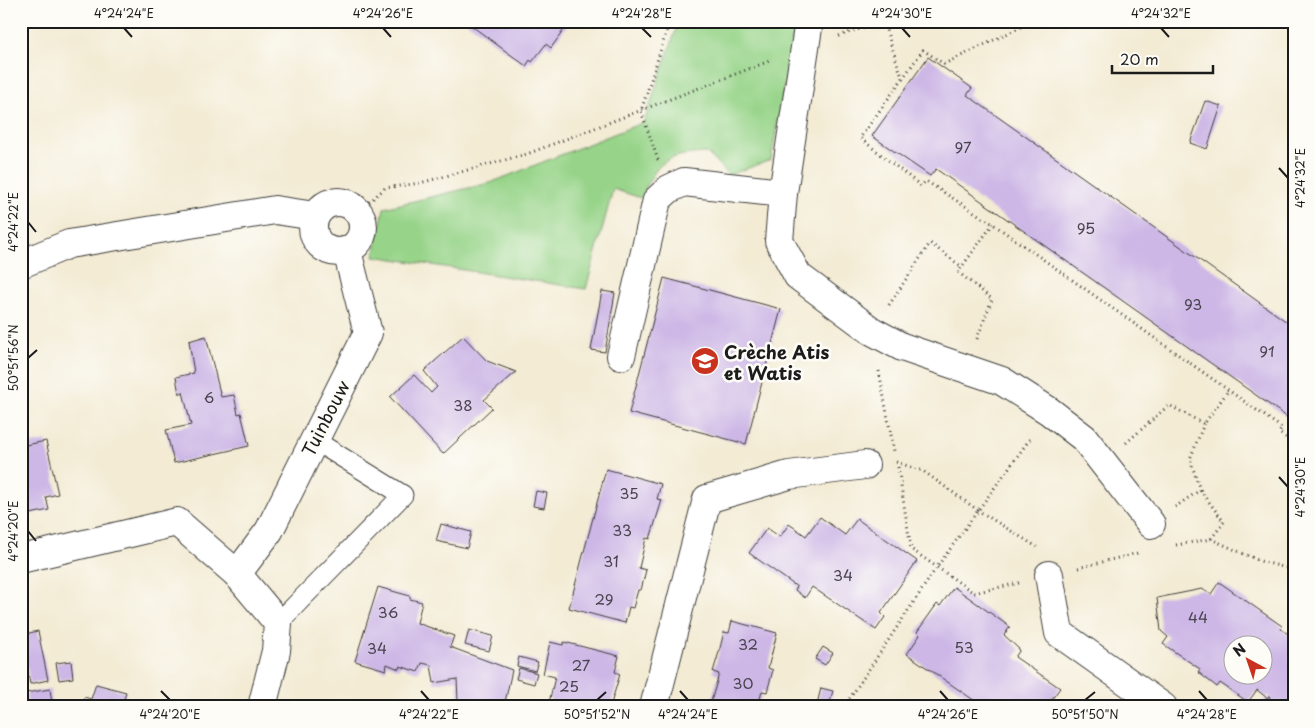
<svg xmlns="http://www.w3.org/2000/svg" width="1315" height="728" viewBox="0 0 1315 728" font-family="'Playpen Sans',sans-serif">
	<rect width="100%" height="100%" fill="#fdfcf7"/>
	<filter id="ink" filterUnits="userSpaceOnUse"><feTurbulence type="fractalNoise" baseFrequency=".02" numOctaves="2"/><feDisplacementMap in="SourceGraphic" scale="10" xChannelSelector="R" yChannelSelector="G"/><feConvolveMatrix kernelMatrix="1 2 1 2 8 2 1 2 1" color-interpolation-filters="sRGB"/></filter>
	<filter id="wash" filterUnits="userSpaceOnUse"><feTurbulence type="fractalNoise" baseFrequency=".0096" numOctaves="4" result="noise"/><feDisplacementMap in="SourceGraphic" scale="20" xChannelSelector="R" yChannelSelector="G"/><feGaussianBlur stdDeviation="1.12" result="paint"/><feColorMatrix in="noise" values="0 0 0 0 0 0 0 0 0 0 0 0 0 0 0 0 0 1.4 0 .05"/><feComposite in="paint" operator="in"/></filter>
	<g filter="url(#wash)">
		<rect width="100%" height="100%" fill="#f3ebd4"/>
		<path fill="#97d489" stroke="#5a7852" d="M679,21H784L794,29L771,160L729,175L707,153C665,155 658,160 641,198L613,189L586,289L374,256L384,208L490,183L644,122Z"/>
		<g id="blocks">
			<g fill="#cdb7e6" fill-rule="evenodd">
				<polygon points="465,21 570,21 551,48 546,44 532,62 530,60 526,66"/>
				<polygon points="928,57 972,88 967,95 1294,327 1294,422 936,169 930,176 872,136"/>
				<polygon points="1205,101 1221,106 1207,149 1190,143"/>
				<polygon points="664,278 781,309 746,444 629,413"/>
				<polygon points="602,291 615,293 605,352 591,350"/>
				<polygon points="206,336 221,397 234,395 238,414 241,413 249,446 174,463 166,430 191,425 183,392 179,394 176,377 194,373 189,341"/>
				<polygon points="463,336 487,361 516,372 484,400 492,408 443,454 390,397 414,375 431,393 437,387 424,371"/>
				<polygon points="46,441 58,494 46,497 49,510 21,516 21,446"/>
				<polygon points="606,469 661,484 657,499 662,500 650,539 646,538 639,568 646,570 641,590 638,590 633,608 629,607 625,623 569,608"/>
				<polygon points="536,491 547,493 544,508 533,506"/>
				<polygon points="820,517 845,535 857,519 917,561 881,613 885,617 876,630 812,587 805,598 795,590 797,587 749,553 767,528 780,537 789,524 806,536"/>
				<polygon points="441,524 471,532 467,548 436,541"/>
				<path d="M1219,582L1282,626L1281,629L1294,638V707H1256L1255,704L1270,698L1269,695L1267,698L1257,690L1248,702L1220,683L1217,687L1198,672L1200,669L1163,644L1168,637L1161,631L1157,598L1202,589L1211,594ZM1232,646H1262V676H1232Z"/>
				<polygon points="378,587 410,596 410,599 422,602 417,623 454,636 450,647 512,670 504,707 475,707 458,701 457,679 434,683 431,665 422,663 418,672 400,666 399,669 387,664 386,670 355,661"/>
				<polygon points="954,587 1010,627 1004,635 1020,650 1015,657 1060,688 1046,707 976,707 978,703 907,654 920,635 917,632 937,604 940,606"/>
				<polygon points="732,621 777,633 768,668 773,670 767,692 762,691 758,707 704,707 705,703 710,705 719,674 713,672 719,652 724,632 729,633"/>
				<polygon points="469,630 493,636 489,651 465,645"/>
				<polygon points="38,631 48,680 30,684 21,635"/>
				<polygon points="550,642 563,645 564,642 619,656 615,672 620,674 610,707 548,707 555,677 543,674"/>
				<polygon points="823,647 833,653 825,665 815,659"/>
				<polygon points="519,657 538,662 535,671 517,666"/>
				<polygon points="71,661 73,678 59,680 56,663"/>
				<polygon points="519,668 537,673 534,684 516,679"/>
				<polygon points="96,684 126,692 122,707 81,707 84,697 91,699"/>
				<polygon points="821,688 833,691 828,707 817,704"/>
				<polygon points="50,689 52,703 28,707 26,693"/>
				<polygon points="144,700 167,706 167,707 142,707"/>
				<polygon points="60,701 79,706 79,707 59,707"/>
				<polygon points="174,702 188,706 188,707 172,707"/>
			</g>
		</g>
	</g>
	<g filter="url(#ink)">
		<use href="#blocks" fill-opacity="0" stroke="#3c3b38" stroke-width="1"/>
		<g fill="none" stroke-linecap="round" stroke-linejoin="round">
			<defs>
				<polyline id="service" points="278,623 403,495 314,440"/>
				<g id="minor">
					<polyline points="809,21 783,193 779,241 798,276 872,331 902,347 1002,381 1049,411 1084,438 1151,524"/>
					<circle cx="338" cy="227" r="25"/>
					<polyline points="21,264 69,244 275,210 315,216"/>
					<polyline points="621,356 657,200 669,189 684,182 783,193"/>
					<polyline points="21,559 177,522 237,574 278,623 276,651 262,707"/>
					<polyline points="237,574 269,531 368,333 347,251"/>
					<polyline points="1049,575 1059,633 1163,707"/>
					<polyline points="654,707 707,499 789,475 865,465"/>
				</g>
			</defs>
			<use href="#service" stroke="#3c3b38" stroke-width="21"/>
			<use href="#minor" stroke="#3c3b38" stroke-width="30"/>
			<g stroke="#3c3b38" stroke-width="3" stroke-dasharray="1 4" stroke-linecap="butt">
				<polyline points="883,21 902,77"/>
				<polyline points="1021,27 944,64 923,50 860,138 921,186 926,181 993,224 1282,428 1279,433 1294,443"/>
				<polyline points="839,36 883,21"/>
				<polyline points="658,160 641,111 670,21"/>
				<polyline points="358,212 385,188 420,183 527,154 772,60"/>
				<polyline points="889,305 930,243 962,267"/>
				<polyline points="977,339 992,299 958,272 993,224"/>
				<polyline points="879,371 894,451"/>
				<polyline points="1126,443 1169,405 1204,424 1228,391"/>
				<polyline points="896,462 923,471 979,511 1037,547"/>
				<polyline points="898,467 911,549 974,593 1019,583"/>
				<polyline points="1200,490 1224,522 1211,539"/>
				<polyline points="1175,507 1200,490 1190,459 1204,424"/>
				<polyline points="1176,545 1211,539 1260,561 1294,570"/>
				<polyline points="1078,568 1138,553"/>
				<polyline points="844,707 937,567 1032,436"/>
			</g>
			<use href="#service" stroke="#fff" stroke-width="19"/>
			<use href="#minor" stroke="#fff" stroke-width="28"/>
		</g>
	</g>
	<path fill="none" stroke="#1c1c1c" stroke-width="2" d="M124,28L132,37M383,28L391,37M642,28L651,37M902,28L910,37M1161,28L1169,37M1279,168L1288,178M28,222L36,232M28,358L37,350M1279,477L1288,487M28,531L36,541M161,691L170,700M421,691L429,700M680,691L688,700M940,691L948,700M1199,691L1207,700M597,700L606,692M1085,700L1095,692"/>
	<defs>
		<symbol id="school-disc" viewBox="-11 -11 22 22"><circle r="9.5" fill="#c8321e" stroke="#fdfcf7"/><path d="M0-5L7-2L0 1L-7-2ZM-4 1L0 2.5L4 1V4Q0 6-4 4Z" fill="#fff"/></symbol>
	</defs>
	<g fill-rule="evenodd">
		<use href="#school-disc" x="689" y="345" width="32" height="32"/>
	</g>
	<g text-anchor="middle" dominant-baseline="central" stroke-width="5" stroke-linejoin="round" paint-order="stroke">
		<g font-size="15" fill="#48434e">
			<text x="963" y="146">97</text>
			<text x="1086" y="227">95</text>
			<text x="1193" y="303">93</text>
			<text x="1267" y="350">91</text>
			<text x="209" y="396">6</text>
			<text x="463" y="404">38</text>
			<text x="629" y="492">35</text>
			<text x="622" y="529">33</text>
			<text x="611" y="560">31</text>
			<text x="843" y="574">34</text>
			<text x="604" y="598">29</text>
			<text x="388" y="611">36</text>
			<text x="1198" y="616">44</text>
			<text x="748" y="643">32</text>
			<text x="964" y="646">53</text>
			<text x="377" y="647">34</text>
			<text x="581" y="664">27</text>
			<text x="743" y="682">30</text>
			<text x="569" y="685">25</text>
		</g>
		<g font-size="18" font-weight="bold" fill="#1c1c1c" stroke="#fdfcf7" text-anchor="start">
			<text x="724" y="351">Crèche Atis<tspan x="724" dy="21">et Watis</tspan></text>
		</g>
		<g font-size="18" fill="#1c1c1c" stroke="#fdfcf7">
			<text transform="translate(325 418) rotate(-63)">Tuinbouw</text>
		</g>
	</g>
	<rect width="1315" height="728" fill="none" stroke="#fdfcf7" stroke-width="55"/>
	<g transform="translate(1248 660) rotate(320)"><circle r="24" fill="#fdfcf7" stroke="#a3a29f"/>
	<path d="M0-4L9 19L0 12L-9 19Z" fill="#c8321e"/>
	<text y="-8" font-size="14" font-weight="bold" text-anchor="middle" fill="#1c1c1c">N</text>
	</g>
	<path d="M1112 65v8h101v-8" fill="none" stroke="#1c1c1c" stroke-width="2.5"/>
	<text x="1120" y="65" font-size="15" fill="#1c1c1c" stroke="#fdfcf7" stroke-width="4" paint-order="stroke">20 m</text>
	<rect x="28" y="28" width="1260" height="672" fill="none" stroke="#1c1c1c" stroke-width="2"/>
	<g font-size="12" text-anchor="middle" fill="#1c1c1c">
		<text x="124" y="18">4°24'24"E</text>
		<text x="383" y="18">4°24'26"E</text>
		<text x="642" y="18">4°24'28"E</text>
		<text x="902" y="18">4°24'30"E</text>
		<text x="1161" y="18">4°24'32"E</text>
		<text transform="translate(1301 178) rotate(-90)" y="4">4°24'32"E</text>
		<text transform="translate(14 222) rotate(-90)" y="4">4°24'22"E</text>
		<text transform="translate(14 358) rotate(-90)" y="4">50°51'56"N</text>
		<text transform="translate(1301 487) rotate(-90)" y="4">4°24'30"E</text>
		<text transform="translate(14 531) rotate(-90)" y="4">4°24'20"E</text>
		<text x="170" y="719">4°24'20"E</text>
		<text x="429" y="719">4°24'22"E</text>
		<text x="597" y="719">50°51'52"N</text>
		<text x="688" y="719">4°24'24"E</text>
		<text x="948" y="719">4°24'26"E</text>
		<text x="1085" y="719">50°51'50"N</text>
		<text x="1207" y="719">4°24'28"E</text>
	</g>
</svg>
